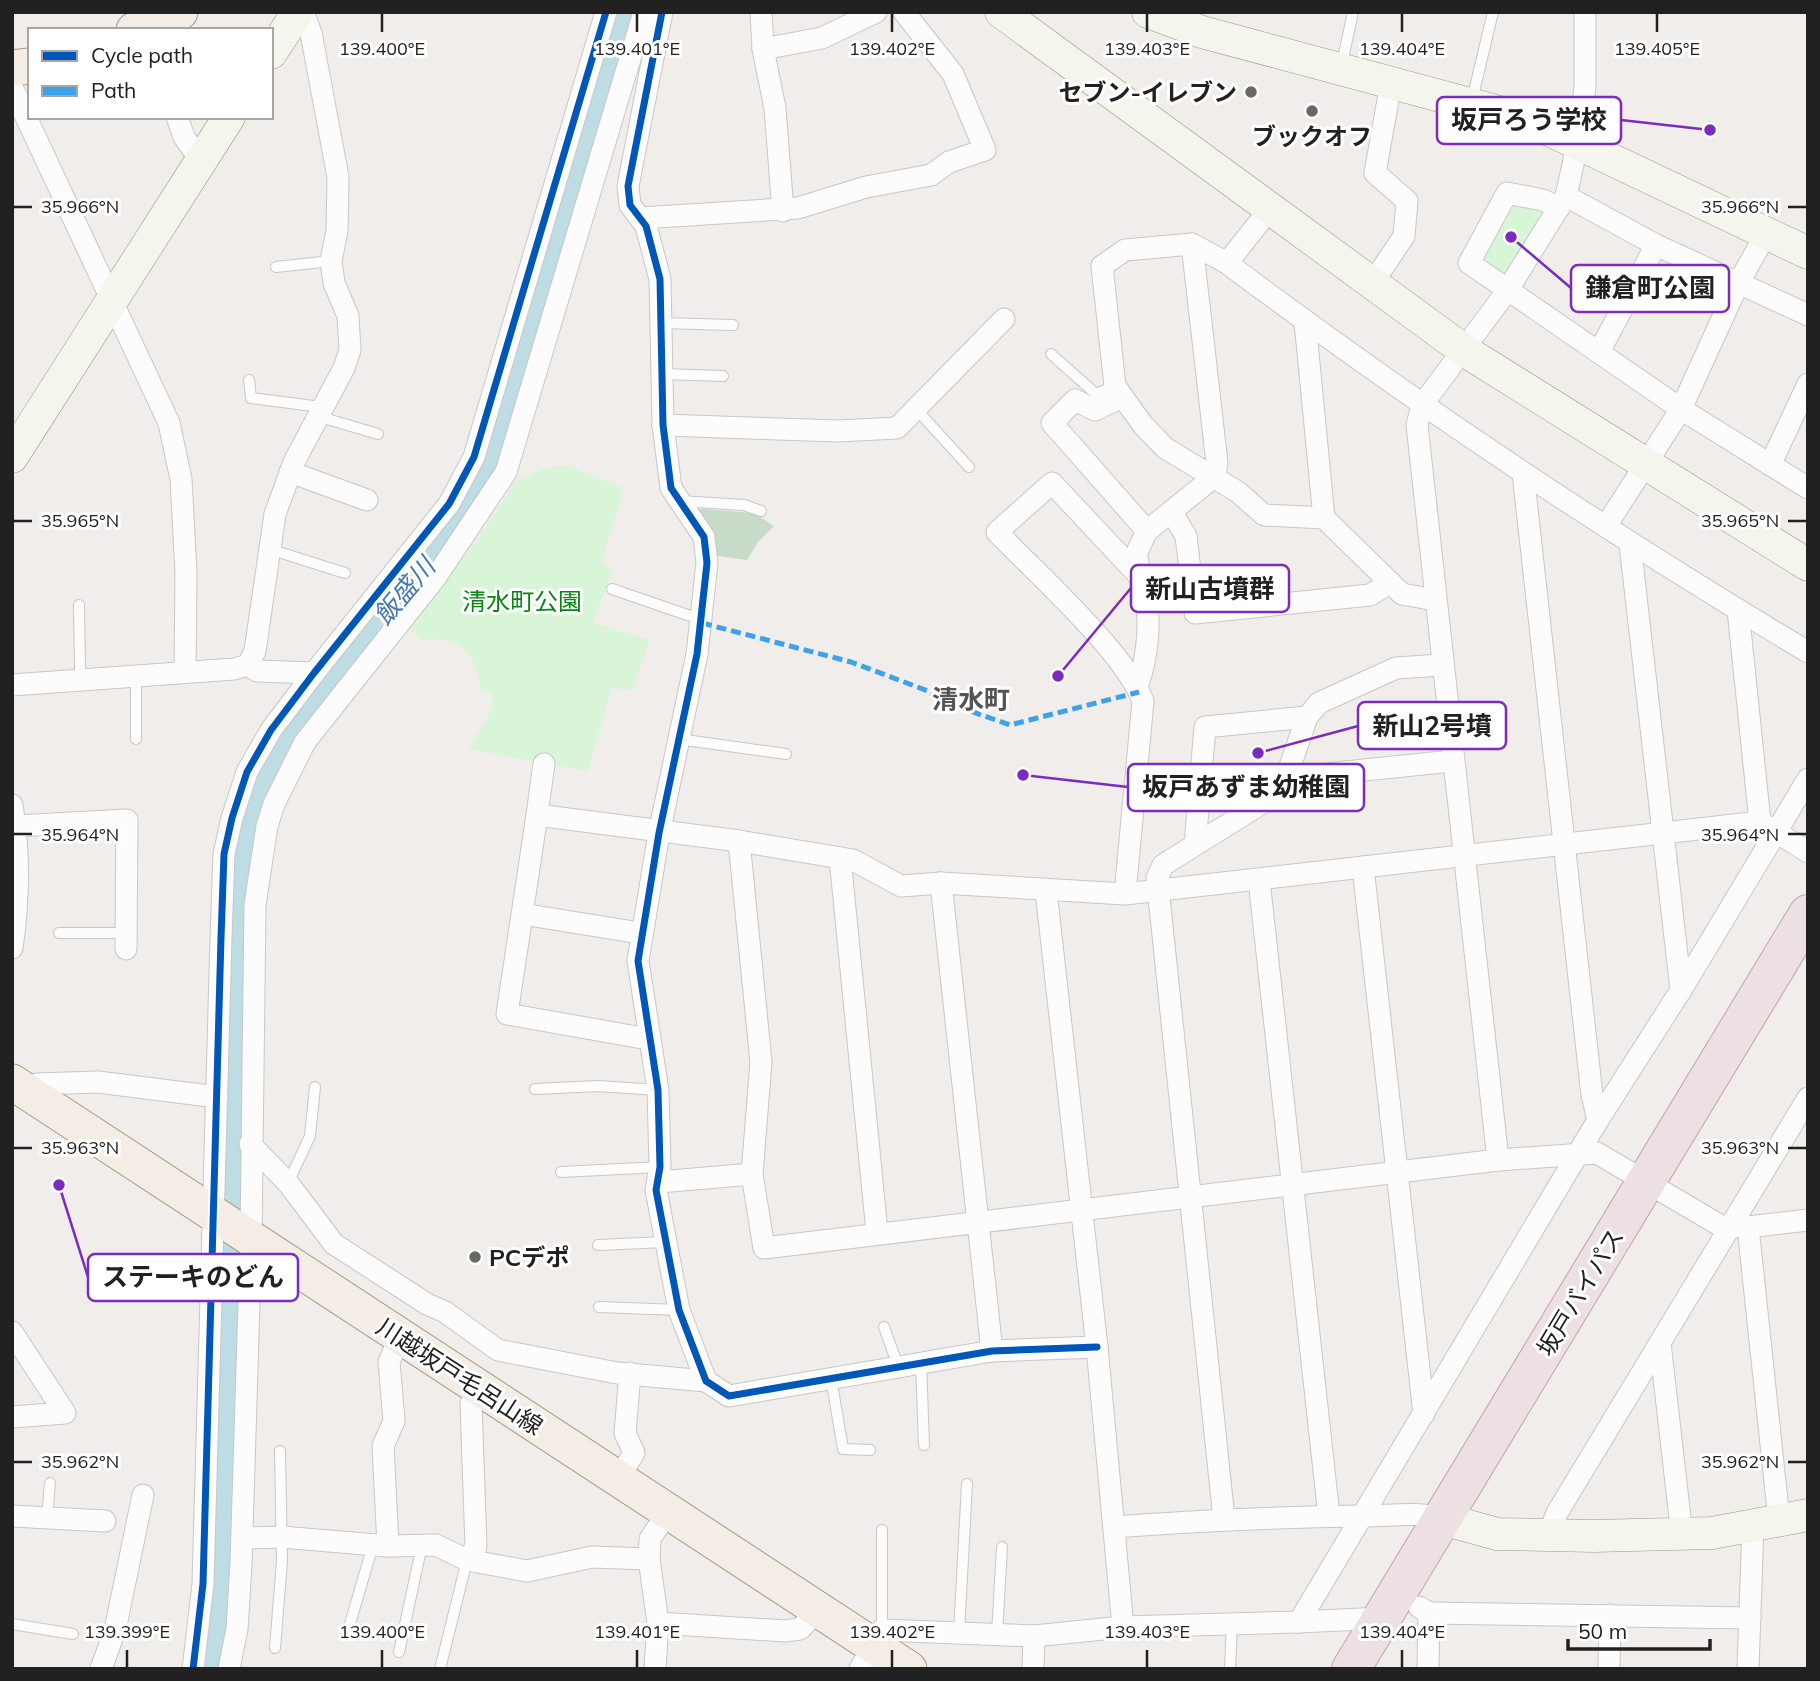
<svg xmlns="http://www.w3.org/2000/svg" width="1820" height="1681" viewBox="0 0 1820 1681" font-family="Mulish,'Noto Sans JP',sans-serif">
	<rect width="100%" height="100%" fill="#f0edea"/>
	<polygon fill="#c8dac8" points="691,508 754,513 774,526 758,542 747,560 711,555"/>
	<g fill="#d8f5d8">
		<polygon points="1508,202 1541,206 1544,215 1507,275 1503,276 1480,258"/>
		<path d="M565,465L624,488L601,563L613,568L593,623L650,640L632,691L611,688L588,771L469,749L492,709V694L480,689C475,650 460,636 421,640L409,627L480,536L516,481L543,469Z"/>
	</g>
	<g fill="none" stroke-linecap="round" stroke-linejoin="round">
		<polyline stroke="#bddce3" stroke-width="33" points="209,1669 219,1603 239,859 249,814 260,784 299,718 458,525 482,486 496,450 533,312 624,12"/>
		<defs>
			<g id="lane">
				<polyline points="1341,68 1353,12"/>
				<polyline points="1472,100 1493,12"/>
				<polyline points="276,267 331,261"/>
				<polyline points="661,323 733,325"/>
				<polyline points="1051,354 1096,394 1115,386"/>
				<polyline points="662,374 723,376"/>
				<polyline points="249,380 251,398 321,407"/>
				<polyline points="916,409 969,467"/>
				<polyline points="317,416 378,434"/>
				<polyline points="679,501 744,505 761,511"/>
				<polyline points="269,549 345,573"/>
				<polyline points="612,589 702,620"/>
				<polyline points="79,605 80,669 84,679"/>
				<polyline points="136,739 136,675"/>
				<polyline points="678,739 786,754"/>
				<polyline points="59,933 126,933"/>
				<polyline points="535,1089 598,1086 658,1090"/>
				<polyline points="561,1172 660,1167"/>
				<polyline points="288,1183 310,1136 315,1087"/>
				<polyline points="598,1245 666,1242"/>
				<polyline points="599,1307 679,1310"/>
				<polyline points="884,1327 898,1366"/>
				<polyline points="921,1362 924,1445"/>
				<polyline points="831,1378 843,1449 870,1450"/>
				<polyline points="47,1518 50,1483"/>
				<polyline points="882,1530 882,1630"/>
				<polyline points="12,1624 73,1634"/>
				<polyline points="959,1632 967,1484"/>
				<polyline points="347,1634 373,1545"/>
				<polyline points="997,1634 1002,1547"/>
				<polyline points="275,1648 282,1561 280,1451"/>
				<polyline points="399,1652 422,1545"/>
				<polyline points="440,1669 467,1560"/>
				<polyline points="1230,1669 1232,1624"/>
			</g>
			<g id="street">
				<polyline points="662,12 628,186 630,205 646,226 660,279 663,425 671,488 704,537 707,563 697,654 659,833 638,961 658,1090 660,1167 656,1190 679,1310 706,1381 729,1396 992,1351 1097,1347"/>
				<polyline points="761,12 763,49 822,38 876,12"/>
				<polyline points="763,49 775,108 783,211"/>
				<polyline points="12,87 169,423 181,479 186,572 185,672"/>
				<polyline points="177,117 184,137 201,161"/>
				<polyline points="1566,196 1656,245 1808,315"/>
				<polyline points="1559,208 1543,200 1507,193 1469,263 1681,409 1808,488"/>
				<polyline points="641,218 798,208 866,187 931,175 949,162 985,150 953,74 904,12"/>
				<polyline points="1227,263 1270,209"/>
				<polyline points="1372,284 1404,236 1407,201 1375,173 1391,83"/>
				<polyline points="1305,322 1324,518"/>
				<polyline points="1599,352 1656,245"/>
				<polyline points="1122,397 1095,410 1075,400 1052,423 1147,531"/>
				<polyline points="663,425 838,431 897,428 1004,319"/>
				<polyline points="1770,465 1808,384"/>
				<polyline points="290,472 367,500"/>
				<polyline points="1523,473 1592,1095 1598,1120"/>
				<polyline points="1172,513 1186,536 1195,613 1370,595 1388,584"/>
				<polyline points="1606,526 1681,409 1739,282 1766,234"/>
				<polyline points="1630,544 1681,990"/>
				<polyline points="1142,579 1136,554 1147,531 1215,476 1217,463 1192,244"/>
				<path d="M1435,600L1402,594L1324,518L1264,515L1238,492L1165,448L1143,425L1115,386L1102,266L1125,250L1192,244L1227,263C1413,403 1607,532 1808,652"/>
				<polyline points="1738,610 1760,822"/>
				<polyline points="248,665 257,671 314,673"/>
				<polyline points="12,685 234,669 248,665 255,651 275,514 295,460 344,368 350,350 348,316 334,283 331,261 337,231 338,177 311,33 303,12"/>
				<polyline points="1286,778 1452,761"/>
				<path d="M12,805C20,854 19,900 12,948"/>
				<polyline points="537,815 544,764"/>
				<polyline points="16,826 127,820 126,949"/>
				<polyline points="739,841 761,1062 752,1174 764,1248 1498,1160 1597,1153 1721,1226 1748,1227 1808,1220"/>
				<polyline points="1195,845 1205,727 1307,717"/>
				<polyline points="840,858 877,1232"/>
				<polyline points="1363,867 1424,1414"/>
				<polyline points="1259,880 1329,1516"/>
				<polyline points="941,883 992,1351"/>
				<polyline points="1046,891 1097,1347 1123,1627"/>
				<path d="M1125,894L1143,701C1124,651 1036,573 997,532L1052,483L1142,579C1152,613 1149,655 1137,687"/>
				<polyline points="522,914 640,933"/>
				<polyline points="648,1039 507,1014 537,815 739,841 853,860 901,886 941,883 1125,894 1760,822 1808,852"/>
				<polyline points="31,1094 37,1084 98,1082 217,1097"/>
				<polyline points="250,1144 288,1183 334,1244 427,1304 445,1312 498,1350 617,1373 706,1381"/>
				<polyline points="1498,1160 1417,425 1422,405 1507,291 1566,196 1578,142 1585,87 1585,12"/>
				<polyline points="659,1182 752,1174"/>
				<polyline points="1748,1227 1779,1520"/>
				<polyline points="12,1332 65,1413 12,1417"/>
				<polyline points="1660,1343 1682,1535"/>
				<polyline points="618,1479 634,1453 625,1433 630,1373"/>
				<polyline points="12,1516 105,1521"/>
				<polyline points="1224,1519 1157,878 1163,865 1272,797 1286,778 1307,717 1319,703 1396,668 1441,665"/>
				<path d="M1114,1527C1197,1521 1280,1517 1363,1516C1390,1516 1418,1511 1443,1519"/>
				<polyline points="1548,1536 1557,1513 1808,1098"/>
				<polyline points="242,1538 282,1537 388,1546 436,1545 467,1560 527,1571 592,1557 649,1559"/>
				<polyline points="388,1546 383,1446 394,1421 389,1362 400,1336"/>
				<polyline points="467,1560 476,1547 471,1404 478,1388"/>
				<polyline points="1419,1607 1429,1613 1428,1669"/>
				<polyline points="1429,1613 1750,1618"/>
				<polyline points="1299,1622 1382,1618"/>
				<polyline points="658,1623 785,1631 800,1629 819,1609"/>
				<polyline points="101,1669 115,1630 143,1495"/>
				<polyline points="193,1669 203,1584 221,938 224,854 232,818 247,772 271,730 314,673 449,504 474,457 606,12"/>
				<polyline points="229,1669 237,1629 241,1564 251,1238 255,905 267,826 274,804 305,742 436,577 506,472 644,12"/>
				<polyline points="655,1669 658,1623 649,1559 650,1539 668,1512"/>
				<polyline points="860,1669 882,1630 1034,1636 1123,1627 1299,1622 1598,1120 1681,990 1808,779"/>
				<polyline points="1033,1669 1034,1636"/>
				<polyline points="1609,1669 1610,1615"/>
				<polyline points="1748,1669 1753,1525"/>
			</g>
			<g id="secondary">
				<polyline points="1001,12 1465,351 1808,565"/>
				<polyline points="1148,12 1202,32 1526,119 1808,253"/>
				<polyline points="271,53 298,12"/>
				<polyline points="12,457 229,117"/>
				<polyline points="1443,1519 1497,1534 1594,1536 1712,1533 1808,1515"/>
			</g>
			<g id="primary">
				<polyline points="134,30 180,12"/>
				<polyline points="12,68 30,66"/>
				<polyline points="12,1082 909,1669"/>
			</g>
			<polyline id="highway" points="1351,1669 1808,914"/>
		</defs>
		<use href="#lane" stroke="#c8c7c6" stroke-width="12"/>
		<use href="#street" stroke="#c8c7c6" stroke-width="23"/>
		<use href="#secondary" stroke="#999a80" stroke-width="33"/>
		<use href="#primary" stroke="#a79b85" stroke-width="37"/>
		<use href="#highway" stroke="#c6a0ab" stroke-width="40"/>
		<use href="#lane" stroke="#fdfcfc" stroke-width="10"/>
		<use href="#street" stroke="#fdfcfc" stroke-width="21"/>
		<use href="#secondary" stroke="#f4f5ec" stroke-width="32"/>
		<use href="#primary" stroke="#f3ede6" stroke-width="35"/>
		<use href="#highway" stroke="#ece0e2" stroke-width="38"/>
		<polyline stroke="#3ea2ea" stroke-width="5" stroke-dasharray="10 5" stroke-linecap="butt" points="702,623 851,662 928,691 939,700 1010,725 1139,692"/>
		<defs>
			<g id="cycleway">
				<polyline points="662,12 628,186 630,205 646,226 660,279 663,425 671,488 704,537 707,563 697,654 659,833 638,961 658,1090 660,1167 656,1190 679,1310 706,1381 729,1396 992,1351 1097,1347"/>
				<polyline points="193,1669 203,1584 221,938 224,854 232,818 247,772 271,730 314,673 449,504 474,457 606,12"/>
			</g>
		</defs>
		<use href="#cycleway" stroke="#fff" stroke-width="11"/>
		<use href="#cycleway" stroke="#0057b8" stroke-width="7"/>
	</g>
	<path fill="none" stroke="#212121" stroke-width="2.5" d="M382,14V32M637,14V32M892,14V32M1147,14V32M1402,14V32M1657,14V32M14,207H32M1788,207H1806M14,521H32M1788,521H1806M14,834H32M1788,834H1806M14,1148H32M1788,1148H1806M14,1462H32M1788,1462H1806M127,1650V1667M382,1650V1667M637,1650V1667M892,1650V1667M1147,1650V1667M1402,1650V1667"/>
	<g fill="#696867" stroke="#fff" stroke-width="2.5">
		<circle cx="1251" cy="92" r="7"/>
		<circle cx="1312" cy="111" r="7"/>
		<circle cx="475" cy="1257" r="7"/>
	</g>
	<g text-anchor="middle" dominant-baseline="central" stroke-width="6" stroke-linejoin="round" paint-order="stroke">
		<g font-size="24" font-weight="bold" fill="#212121" stroke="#fff" text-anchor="end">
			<text x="1237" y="92">セブン-イレブン</text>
			<text x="1312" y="136" text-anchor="middle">ブックオフ</text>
			<text x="489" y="1257" text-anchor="start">PCデポ</text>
		</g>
		<g font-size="24" fill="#088612" stroke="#fff">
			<text x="522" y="601">清水町公園</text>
		</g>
		<g font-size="24" fill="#212121" stroke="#fff">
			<text transform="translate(1580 1292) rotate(-59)">坂戸バイパス</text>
			<text transform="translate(460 1376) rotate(33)">川越坂戸毛呂山線</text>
		</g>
		<g font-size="26" font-style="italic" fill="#467aad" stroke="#fff">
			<text transform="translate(404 591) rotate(-50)">飯盛川</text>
		</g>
		<g font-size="26" font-weight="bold" fill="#545454" stroke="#fff">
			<text x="971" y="699">清水町</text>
		</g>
	</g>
	<g font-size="18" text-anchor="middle" fill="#212121" stroke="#fff" stroke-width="6" stroke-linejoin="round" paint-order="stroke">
		<text x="382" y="55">139.400°E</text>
		<text x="637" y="55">139.401°E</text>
		<text x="892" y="55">139.402°E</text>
		<text x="1147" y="55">139.403°E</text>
		<text x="1402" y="55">139.404°E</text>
		<text x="1657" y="55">139.405°E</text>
		<text x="80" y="213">35.966°N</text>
		<text x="1740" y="213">35.966°N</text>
		<text x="80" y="527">35.965°N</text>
		<text x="1740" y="527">35.965°N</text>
		<text x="80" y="841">35.964°N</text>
		<text x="1740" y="841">35.964°N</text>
		<text x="80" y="1154">35.963°N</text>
		<text x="1740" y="1154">35.963°N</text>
		<text x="80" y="1468">35.962°N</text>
		<text x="1740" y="1468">35.962°N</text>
		<text x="127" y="1638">139.399°E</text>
		<text x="382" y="1638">139.400°E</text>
		<text x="637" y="1638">139.401°E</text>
		<text x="892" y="1638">139.402°E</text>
		<text x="1147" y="1638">139.403°E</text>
		<text x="1402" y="1638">139.404°E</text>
	</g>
	<path fill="none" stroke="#7b2cbf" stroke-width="2.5" d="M1710 130L1621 120M1511 237L1571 288M1058 676L1131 588M1258 753L1358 726M1023 775L1128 787M59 1185L88 1277"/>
	<g fill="#7b2cbf" stroke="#fff" stroke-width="2.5">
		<circle cx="1710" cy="130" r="7"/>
		<circle cx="1511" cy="237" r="7"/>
		<circle cx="1058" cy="676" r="7"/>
		<circle cx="1258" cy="753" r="7"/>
		<circle cx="1023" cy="775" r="7"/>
		<circle cx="59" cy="1185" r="7"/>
	</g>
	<g fill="#fff" stroke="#7b2cbf" stroke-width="2.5">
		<rect x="1437" y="97" width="184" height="47" rx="7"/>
		<rect x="1571" y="265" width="158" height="47" rx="7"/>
		<rect x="1131" y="565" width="158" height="47" rx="7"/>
		<rect x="1358" y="702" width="148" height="47" rx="7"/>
		<rect x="1128" y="764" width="236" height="47" rx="7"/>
		<rect x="88" y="1254" width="210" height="47" rx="7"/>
	</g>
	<g font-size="26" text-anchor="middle" font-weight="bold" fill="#212121">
		<text x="1529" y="129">坂戸ろう学校</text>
		<text x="1650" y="297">鎌倉町公園</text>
		<text x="1210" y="598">新山古墳群</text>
		<text x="1432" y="735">新山2号墳</text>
		<text x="1246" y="796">坂戸あずま幼稚園</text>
		<text x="193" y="1286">ステーキのどん</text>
	</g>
	<rect width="1820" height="1681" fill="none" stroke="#212121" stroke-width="28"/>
	<rect x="28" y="28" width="245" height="91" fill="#ffffff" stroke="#a6a6a6" stroke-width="2"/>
	<rect x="42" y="51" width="35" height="10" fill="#0057b8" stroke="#a6a6a6" stroke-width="2"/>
	<text x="91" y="63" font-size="21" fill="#212121">Cycle path</text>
	<rect x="42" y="86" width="35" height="10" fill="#3ea2ea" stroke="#a6a6a6" stroke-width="2"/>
	<text x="91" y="98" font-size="21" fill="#212121">Path</text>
	<path d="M1568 1639v10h142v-10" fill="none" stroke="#212121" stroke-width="3.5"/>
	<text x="1578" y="1639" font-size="21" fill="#212121" stroke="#ffffff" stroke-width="5" paint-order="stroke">50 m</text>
</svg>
